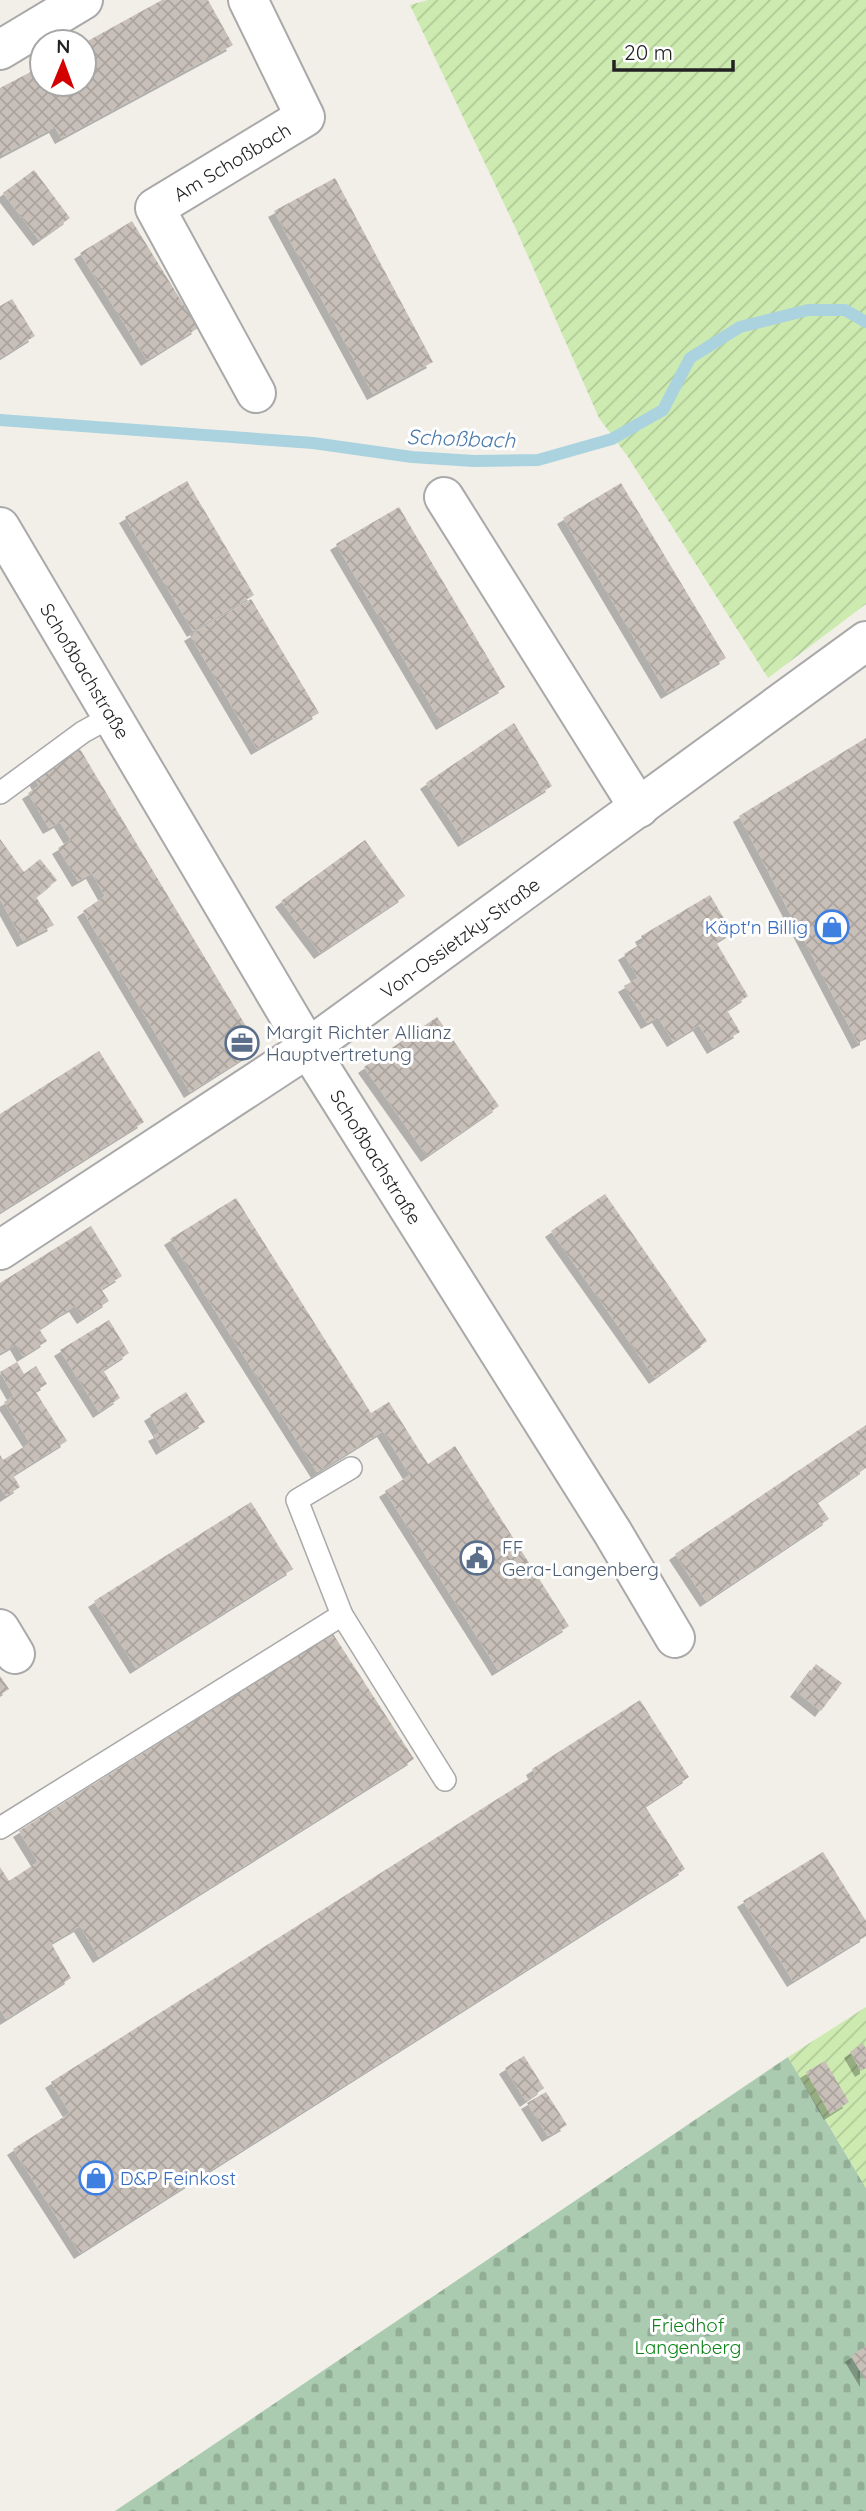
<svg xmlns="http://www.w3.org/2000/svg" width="866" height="2511" viewBox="0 0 866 2511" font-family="Quicksand,sans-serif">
	<defs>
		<pattern id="cemetery-stones" width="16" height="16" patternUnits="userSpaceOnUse" patternTransform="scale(1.75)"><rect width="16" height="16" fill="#aacbaf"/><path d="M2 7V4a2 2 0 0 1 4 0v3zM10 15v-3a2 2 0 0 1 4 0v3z" fill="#92ae96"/></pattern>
		<pattern id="garden-furrows" width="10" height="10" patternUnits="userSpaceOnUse" patternTransform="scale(1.75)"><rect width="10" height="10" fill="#cdebb0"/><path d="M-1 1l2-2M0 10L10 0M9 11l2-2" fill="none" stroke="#b0c997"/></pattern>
		<pattern id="building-cross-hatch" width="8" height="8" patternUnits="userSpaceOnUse" patternTransform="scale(1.75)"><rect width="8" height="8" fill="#c7bfb8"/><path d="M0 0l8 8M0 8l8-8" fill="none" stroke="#aba49e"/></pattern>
		<filter id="shadow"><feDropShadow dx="-6" dy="6" stdDeviation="0" flood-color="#0004"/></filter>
	</defs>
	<rect width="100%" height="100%" fill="#f2efe9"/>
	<polygon fill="url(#cemetery-stones)" points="788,2057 866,2188 866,2511 115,2511"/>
	<g fill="url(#garden-furrows)">
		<polygon points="428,0 866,0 866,604 768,678 628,457 599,418 516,229 410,5"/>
		<polygon points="866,2007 866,2188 788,2057"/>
	</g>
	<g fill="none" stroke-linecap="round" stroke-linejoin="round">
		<polyline stroke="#aad3df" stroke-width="12" points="0,420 313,443 412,457 474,461 538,460 612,439 663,410 690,358 740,327 808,310 845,310 866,322"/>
	</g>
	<g fill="url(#building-cross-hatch)" filter="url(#shadow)">
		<polygon points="162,0 208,0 233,45 61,138 55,127 0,156 0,88 42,66 42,84 84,84 84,43"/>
		<polygon points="34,170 70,218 39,240 3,193"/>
		<polygon points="335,178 433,362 373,394 274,211"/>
		<polygon points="132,221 198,328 147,360 80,253"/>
		<polygon points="12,299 35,336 0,358 0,306"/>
		<polygon points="187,481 254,595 193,631 125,517"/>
		<polygon points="621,483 726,658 667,693 563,518"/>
		<polygon points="399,507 505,687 442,724 336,544"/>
		<polygon points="251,599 319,713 257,749 190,635"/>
		<polygon points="514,723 552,786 464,841 426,783"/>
		<polygon points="866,738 866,1039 858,1043 739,816"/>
		<polygon points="80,749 259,1048 190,1092 83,911 105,896 92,873 78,881 58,848 71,840 60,822 49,828 28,793 39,786 34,777"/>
		<polygon points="0,839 24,872 40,859 57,880 36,897 54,925 23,941 0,899"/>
		<polygon points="365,840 405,896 320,953 281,901"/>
		<polygon points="710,895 732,932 716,942 748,996 727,1010 740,1032 713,1048 699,1025 673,1041 658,1017 647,1023 624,986 638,978 624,954 644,942 641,936"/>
		<polygon points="437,1017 499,1106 427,1156 364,1067"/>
		<polygon points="99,1051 144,1122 0,1212 0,1114"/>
		<polygon points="605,1194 707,1341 655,1378 551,1231"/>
		<polygon points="236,1198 371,1413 389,1402 428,1464 455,1446 569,1626 498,1670 385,1491 410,1475 383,1431 317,1472 170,1239"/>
		<polygon points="91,1226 122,1276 101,1289 109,1301 83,1318 75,1306 66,1311 39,1329 47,1341 23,1356 16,1344 0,1353 0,1283"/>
		<polygon points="109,1320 129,1353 103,1370 120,1398 99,1412 60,1350"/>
		<polygon points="17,1362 24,1374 36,1366 47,1384 35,1391 67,1441 13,1475 20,1487 6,1496 0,1487 0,1455 3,1460 30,1443 4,1402 14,1396 0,1372"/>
		<polygon points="186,1392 205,1422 162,1449 154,1435 160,1432 150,1415"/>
		<polygon points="866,1425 866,1468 817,1502 829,1519 706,1601 675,1554"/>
		<polygon points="251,1502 293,1569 136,1668 94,1601"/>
		<polygon points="333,1634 414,1759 99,1957 80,1926 51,1943 71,1978 6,2019 0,2009 0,1867 9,1881 38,1862 19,1831"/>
		<polygon points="816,1664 842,1683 821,1711 796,1691"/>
		<polygon points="0,1676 9,1689 0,1695"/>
		<polygon points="640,1700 689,1777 645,1806 685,1869 80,2253 13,2149 70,2113 51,2082 535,1775 532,1769"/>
		<polygon points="823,1852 866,1921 866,1936 793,1981 743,1901"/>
		<polygon points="863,2043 866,2049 866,2068 861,2071 850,2052"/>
		<polygon points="524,2056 544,2088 526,2101 505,2068"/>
		<polygon points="825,2061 849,2102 830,2114 806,2072"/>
		<polygon points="546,2092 567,2125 548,2136 527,2103"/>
		<polygon points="866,2346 866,2381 851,2356"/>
	</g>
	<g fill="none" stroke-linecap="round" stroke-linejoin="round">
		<defs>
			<g id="lane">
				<polyline points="0,793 83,732 112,716"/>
				<polyline points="351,1468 297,1500 342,1615 445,1780"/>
				<polyline points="0,1828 342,1615"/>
			</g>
			<g id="street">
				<polyline points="248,0 305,117 155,208 256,393"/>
				<polyline points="0,50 83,0"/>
				<polyline points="444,497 639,808"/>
				<polyline points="0,527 308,1048 613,1533 675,1638"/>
				<polyline points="0,1250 308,1048 866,641"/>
				<polyline points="0,1629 15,1654"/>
			</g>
		</defs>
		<use href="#lane" stroke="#a9a9a9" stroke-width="24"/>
		<use href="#street" stroke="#a9a9a9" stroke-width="42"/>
		<use href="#lane" stroke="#fff" stroke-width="21"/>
		<use href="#street" stroke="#fff" stroke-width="38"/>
	</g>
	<defs>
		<symbol id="shop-ring" viewBox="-11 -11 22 22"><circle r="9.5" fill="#fff" stroke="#3f7fe0" stroke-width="1.5"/><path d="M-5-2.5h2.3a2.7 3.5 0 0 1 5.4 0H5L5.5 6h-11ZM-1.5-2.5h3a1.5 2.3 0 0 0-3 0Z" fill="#3f7fe0"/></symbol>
		<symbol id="office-ring" viewBox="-11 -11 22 22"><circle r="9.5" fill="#fff" stroke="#5c6f8a" stroke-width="1.5"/><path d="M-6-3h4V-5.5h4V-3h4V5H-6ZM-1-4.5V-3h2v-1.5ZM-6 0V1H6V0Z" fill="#5c6f8a"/></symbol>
		<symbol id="civic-ring" viewBox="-11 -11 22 22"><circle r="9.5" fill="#fff" stroke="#5c6f8a" stroke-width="1.5"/><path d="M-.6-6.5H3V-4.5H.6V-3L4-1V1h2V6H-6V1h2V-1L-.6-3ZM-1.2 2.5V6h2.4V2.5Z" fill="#5c6f8a"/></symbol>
	</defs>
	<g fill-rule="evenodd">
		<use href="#shop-ring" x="813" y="908" width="38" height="38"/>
		<use href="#office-ring" x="223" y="1024" width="38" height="38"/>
		<use href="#civic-ring" x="458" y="1539" width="38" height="38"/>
		<use href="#shop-ring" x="77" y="2159" width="38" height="38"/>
	</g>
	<g text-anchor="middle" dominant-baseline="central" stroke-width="6" stroke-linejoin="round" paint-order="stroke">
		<g font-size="19" fill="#222" stroke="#fff">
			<text transform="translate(232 162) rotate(-31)">Am Schoßbach</text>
			<text transform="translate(85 671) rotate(59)">Schoßbachstraße</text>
			<text transform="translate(460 938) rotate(-36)">Von-Ossietzky-Straße</text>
			<text transform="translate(376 1157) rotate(58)">Schoßbachstraße</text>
		</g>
		<g font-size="19" fill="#366cbe" stroke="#fff" text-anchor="end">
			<text x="808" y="927">Käpt'n Billig</text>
			<text x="120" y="2178" text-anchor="start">D&amp;P Feinkost</text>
		</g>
		<g font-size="19" fill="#4e5e75" stroke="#fff" text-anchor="start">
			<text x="266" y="1032">Margit Richter Allianz<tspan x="266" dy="22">Hauptvertretung</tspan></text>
			<text x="502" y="1547">FF<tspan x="502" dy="22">Gera-Langenberg</tspan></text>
		</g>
		<g font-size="19" fill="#0c8416" stroke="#fff">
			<text x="688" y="2325">Friedhof<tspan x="688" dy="22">Langenberg</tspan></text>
		</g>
		<g font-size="21" font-style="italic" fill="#4a7aab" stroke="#fff">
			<text transform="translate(461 438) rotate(2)">Schoßbach</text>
		</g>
	</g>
	<g transform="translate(63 63) rotate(1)"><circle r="33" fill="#ffffff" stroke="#a7a7a7" stroke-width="2"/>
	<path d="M0-5L12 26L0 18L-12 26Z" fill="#d40000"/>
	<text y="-10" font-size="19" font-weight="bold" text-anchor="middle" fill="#222222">N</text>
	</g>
	<path d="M614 60v10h119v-10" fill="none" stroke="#222222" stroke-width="3.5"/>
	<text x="624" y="60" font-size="21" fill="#222222" stroke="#ffffff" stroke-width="5" paint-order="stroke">20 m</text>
</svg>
